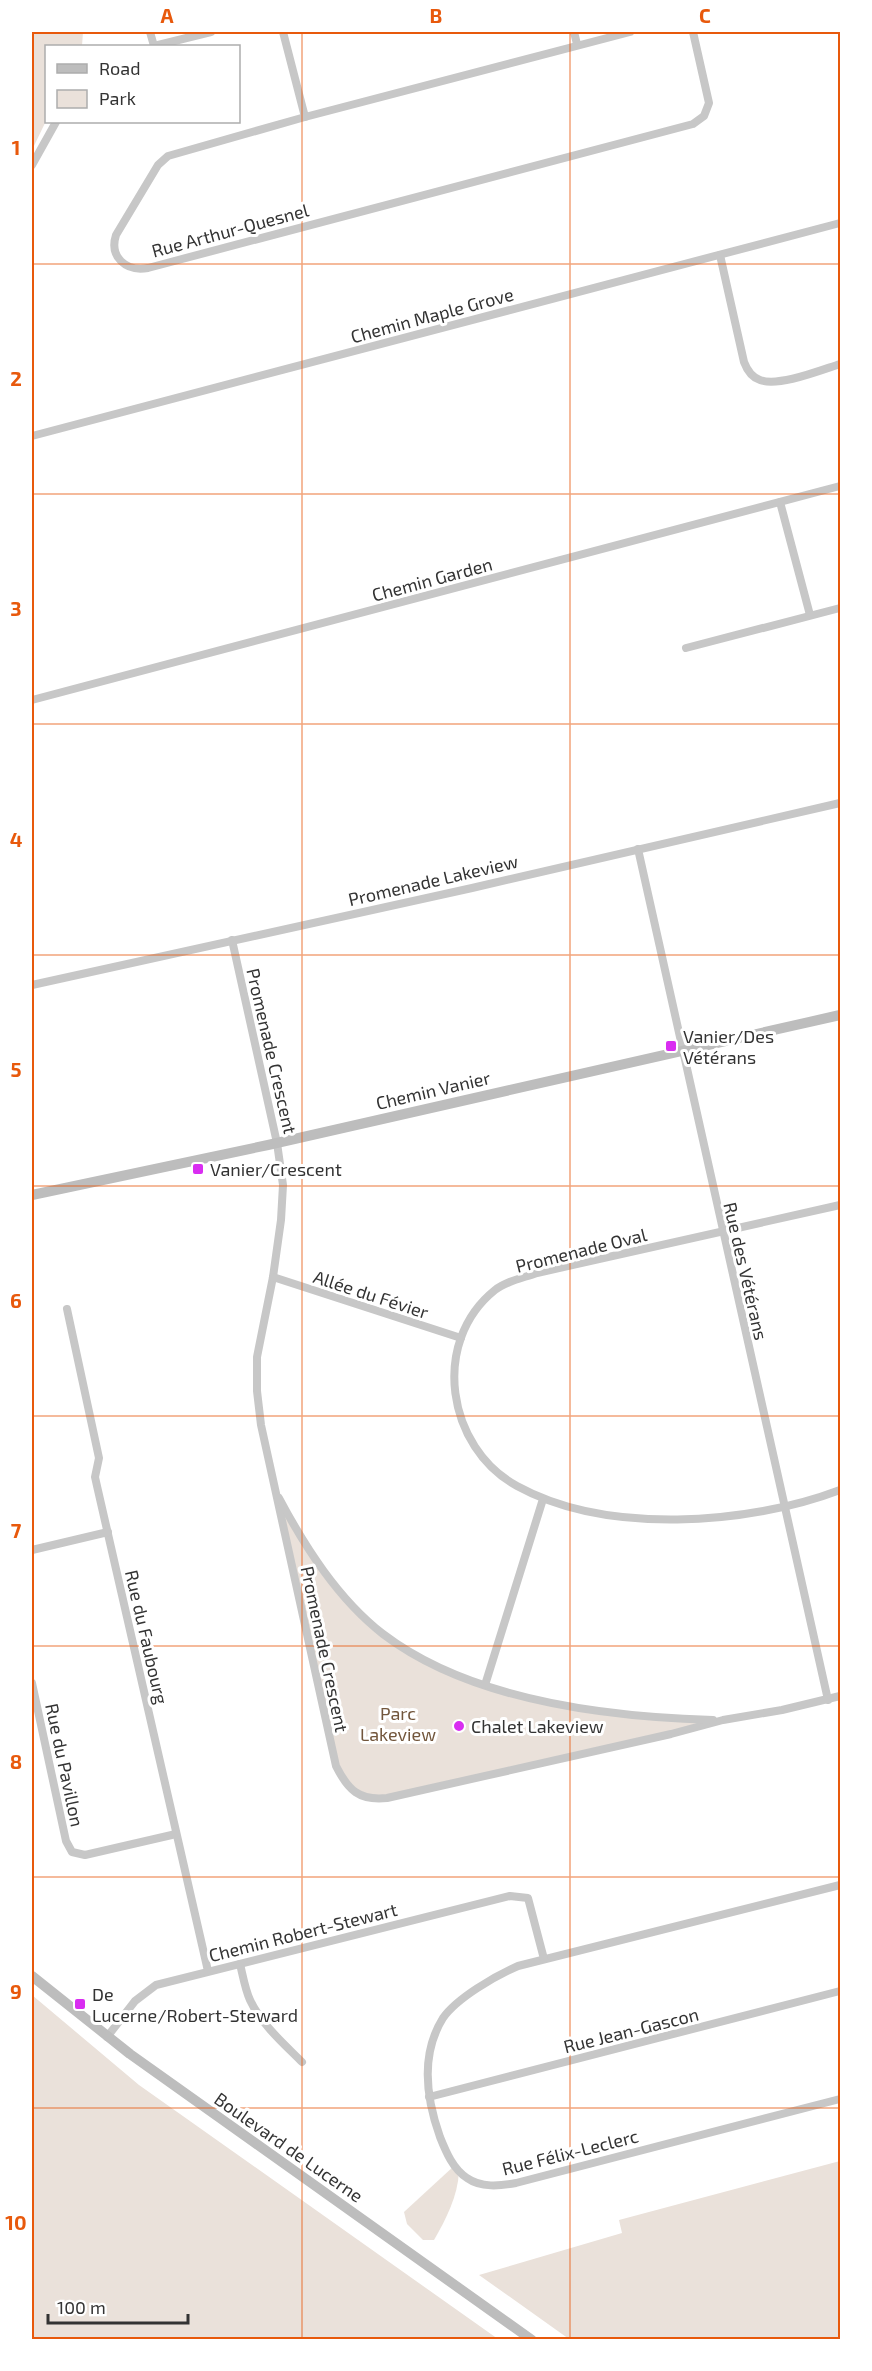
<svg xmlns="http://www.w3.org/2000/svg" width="872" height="2371" viewBox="0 0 872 2371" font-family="'Exo 2',sans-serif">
	<rect width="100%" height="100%" fill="#fff"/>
	<g fill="#eae1da">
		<polygon points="32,32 83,32 82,46 46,46 46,121 32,150"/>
		<polygon points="274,1488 338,1589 382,1633 454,1674 570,1706 723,1720 387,1798 363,1797 342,1779"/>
		<polygon points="32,1995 139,2085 498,2339 32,2339"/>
		<polygon points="840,2161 840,2339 569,2339 479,2275 622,2233 619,2220"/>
		<path d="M454,2166L459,2171C458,2196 446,2219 434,2240H423L407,2224L404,2212Z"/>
	</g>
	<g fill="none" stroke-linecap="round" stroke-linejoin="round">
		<g stroke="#c7c7c7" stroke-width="8">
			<polyline points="150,32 154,46"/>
			<polyline points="283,32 305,117"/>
			<polyline points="574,32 577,44"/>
			<path d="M630,32L305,117L168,156L158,165L116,235C109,257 126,272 148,268L693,124L704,116L709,103L693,32"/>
			<polyline points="154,46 211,32"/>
			<polyline points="32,165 56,122"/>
			<path d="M720,255L744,362C747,370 751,377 760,380C779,387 821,370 840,364"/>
			<polyline points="32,436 840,223"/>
			<polyline points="780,502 810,615"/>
			<polyline points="686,648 840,608"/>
			<polyline points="32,700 840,486"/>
			<polyline points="638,849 828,1700"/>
			<path d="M232,940L277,1143L283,1185L281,1220L273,1277L257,1357V1391L261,1425L336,1766C348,1790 359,1801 387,1798L671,1734L723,1720L782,1710L840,1696"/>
			<polyline points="32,985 472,888 840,803"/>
			<path d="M840,1205L537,1273C523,1278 506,1281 495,1290C430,1342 447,1448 517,1486C606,1535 748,1525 840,1490"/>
			<polyline points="273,1277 461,1338"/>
			<polyline points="67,1309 99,1458 95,1477 97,1486 208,1971"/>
			<path d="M279,1498C305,1547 338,1599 383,1634C471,1701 606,1717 713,1720"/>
			<polyline points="32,1550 108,1532"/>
			<polyline points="32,1683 66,1841 72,1852 85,1855 176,1834"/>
			<polyline points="485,1685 543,1499"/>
			<path d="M840,1885L518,1966C495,1976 457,1998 443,2018C420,2055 426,2098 440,2137C446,2152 453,2169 467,2178C481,2188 500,2186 516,2183L840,2099"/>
			<path d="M240,1964C243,1976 245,1989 250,2000C261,2024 284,2044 302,2062"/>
			<polyline points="107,2037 135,2001 156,1985 510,1896 528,1898 544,1959"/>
			<polyline points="429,2097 840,1991"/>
		</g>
		<g stroke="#bdbdbd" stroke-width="10">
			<polyline points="32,1195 268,1145 840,1015"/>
			<polyline points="32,1976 130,2054 532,2340"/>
		</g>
	</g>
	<path fill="none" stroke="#e8590c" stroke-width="1.5" stroke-opacity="0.55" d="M302,32V2340M570,32V2340M32,264H840M32,494H840M32,724H840M32,955H840M32,1186H840M32,1416H840M32,1646H840M32,1877H840M32,2108H840"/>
	<g fill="#d92df1" stroke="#fff" stroke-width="2">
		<rect x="665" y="1040" width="12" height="12" rx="3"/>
		<rect x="192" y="1163" width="12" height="12" rx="3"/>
		<circle cx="459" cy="1726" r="6"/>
		<rect x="74" y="1998" width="12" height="12" rx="3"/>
	</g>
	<g text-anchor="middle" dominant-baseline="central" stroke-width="6" stroke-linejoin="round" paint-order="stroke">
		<g font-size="18" fill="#333" stroke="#fff">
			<text transform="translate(230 230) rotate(-15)">Rue Arthur-Quesnel</text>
			<text transform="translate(432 315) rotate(-15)">Chemin Maple Grove</text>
			<text transform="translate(432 579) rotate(-15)">Chemin Garden</text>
			<text transform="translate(433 880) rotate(-13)">Promenade Lakeview</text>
			<text transform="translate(272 1051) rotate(77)">Promenade Crescent</text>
			<text transform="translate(433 1090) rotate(-13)">Chemin Vanier</text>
			<text transform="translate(581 1250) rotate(-14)">Promenade Oval</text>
			<text transform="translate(746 1271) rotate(77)">Rue des Vétérans</text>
			<text transform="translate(371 1294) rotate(18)">Allée du Févier</text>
			<text transform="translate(147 1637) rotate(77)">Rue du Faubourg</text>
			<text transform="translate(325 1649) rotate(78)">Promenade Crescent</text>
			<text transform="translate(65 1765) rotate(78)">Rue du Pavillon</text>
			<text transform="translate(303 1932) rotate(-14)">Chemin Robert-Stewart</text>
			<text transform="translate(631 2030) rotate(-14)">Rue Jean-Gascon</text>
			<text transform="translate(289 2147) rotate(35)">Boulevard de Lucerne</text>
			<text transform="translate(570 2152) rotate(-14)">Rue Félix-Leclerc</text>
		</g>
		<g font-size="18" fill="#333" stroke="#fff" text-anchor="start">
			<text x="683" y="1036">Vanier/Des<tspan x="683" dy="21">Vétérans</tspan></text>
			<text x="210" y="1169">Vanier/Crescent</text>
			<text x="471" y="1726">Chalet Lakeview</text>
			<text x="92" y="1994">De<tspan x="92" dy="21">Lucerne/Robert-Steward</tspan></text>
		</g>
		<g font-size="18" fill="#72563c" stroke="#fff">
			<text x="398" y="1713">Parc<tspan x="398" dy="21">Lakeview</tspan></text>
		</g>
	</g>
	<rect width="872" height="2371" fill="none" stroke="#ffffff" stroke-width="66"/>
	<rect x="45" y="45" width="195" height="78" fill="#ffffff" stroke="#adadad" stroke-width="1.5"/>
	<rect x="57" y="64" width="30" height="9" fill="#bdbdbd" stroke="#adadad" stroke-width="1.5"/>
	<text x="99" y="75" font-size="18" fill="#333333">Road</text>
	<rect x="57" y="90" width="30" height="18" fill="#eae1da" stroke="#adadad" stroke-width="1.5"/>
	<text x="99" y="105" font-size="18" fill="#333333">Park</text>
	<path d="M48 2314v9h140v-9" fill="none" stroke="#333333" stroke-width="3"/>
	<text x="57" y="2314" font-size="18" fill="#333333" stroke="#ffffff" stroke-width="4.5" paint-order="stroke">100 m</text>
	<rect x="33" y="33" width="806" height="2305" fill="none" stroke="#e8590c" stroke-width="2"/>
	<g font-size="20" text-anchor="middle" font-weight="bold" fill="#e8590c">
		<text x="167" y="23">A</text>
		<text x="436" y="23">B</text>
		<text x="705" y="23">C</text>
		<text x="16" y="155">1</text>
		<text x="16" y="386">2</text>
		<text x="16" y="616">3</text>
		<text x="16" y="847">4</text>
		<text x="16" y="1077">5</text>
		<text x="16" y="1308">6</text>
		<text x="16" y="1538">7</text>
		<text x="16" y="1769">8</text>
		<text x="16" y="1999">9</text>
		<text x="16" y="2230">10</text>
	</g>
</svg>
